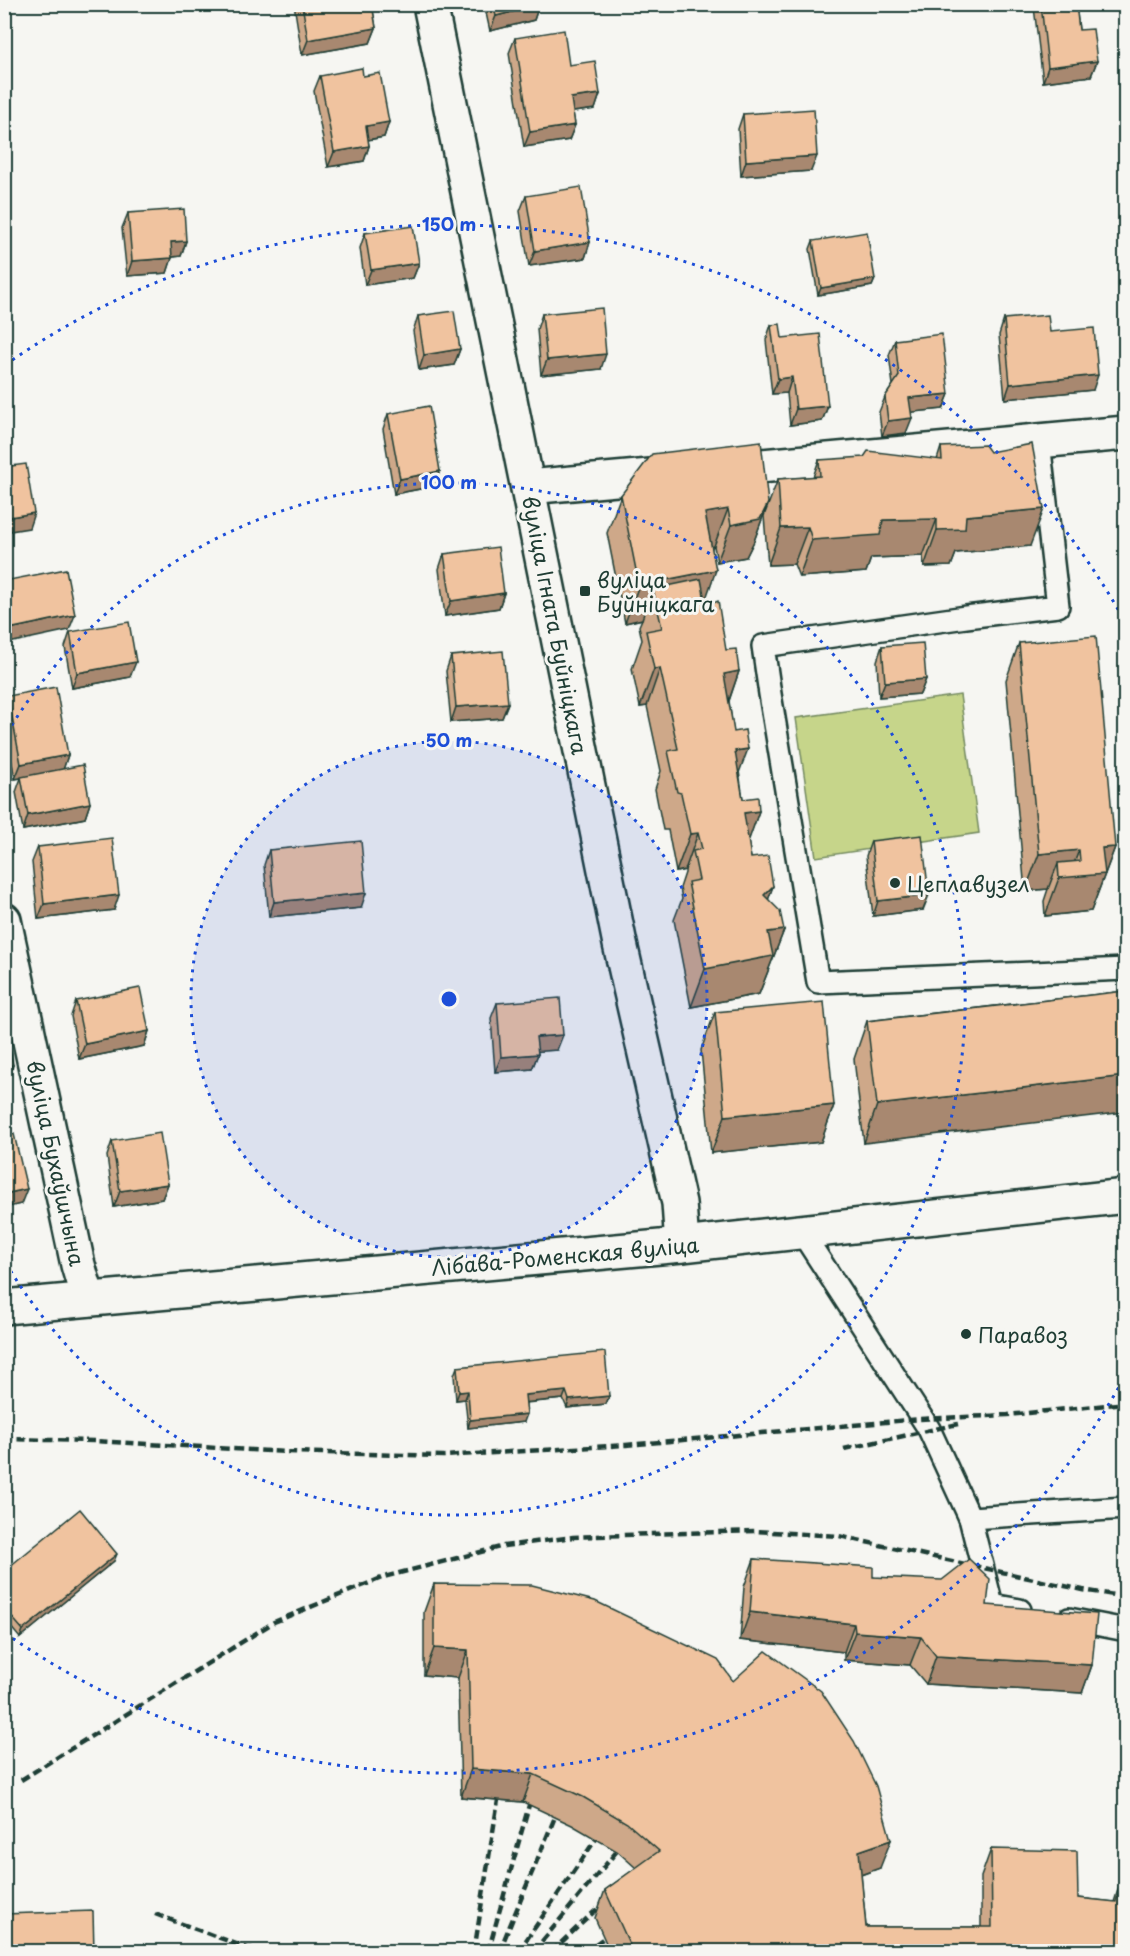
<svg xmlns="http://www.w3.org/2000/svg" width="1130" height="1956" viewBox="0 0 1130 1956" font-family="'Playpen Sans',sans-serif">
	<rect width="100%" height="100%" fill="#f6f6f2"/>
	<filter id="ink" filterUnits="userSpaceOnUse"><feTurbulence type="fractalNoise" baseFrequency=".0167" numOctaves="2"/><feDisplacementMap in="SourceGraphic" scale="12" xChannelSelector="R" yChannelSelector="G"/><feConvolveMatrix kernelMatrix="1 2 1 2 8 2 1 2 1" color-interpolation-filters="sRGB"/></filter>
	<g filter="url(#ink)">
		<polygon fill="#c6d58a" stroke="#72895f" stroke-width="1.5" points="960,695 979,833 816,857 796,718"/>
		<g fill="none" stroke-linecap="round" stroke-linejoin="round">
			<defs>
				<g id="service">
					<polyline points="1039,442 1058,606 966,617 763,646 770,694 818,982 1126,969"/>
					<polyline points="801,1231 929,1429 970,1518 1126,1508"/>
					<polyline points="970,1518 992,1605 1020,1610"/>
					<polyline points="1069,1619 1126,1630"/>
				</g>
				<g id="minor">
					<polyline points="528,487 1126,433"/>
					<polyline points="4,920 78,1265 88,1299"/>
				</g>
				<polyline id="tertiary" points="430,4 620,944 679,1203 682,1245"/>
				<polyline id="secondary" points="4,1307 682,1245 1126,1196"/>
			</defs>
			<use href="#service" stroke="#1f3d34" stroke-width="26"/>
			<use href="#minor" stroke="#1f3d34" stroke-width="38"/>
			<use href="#tertiary" stroke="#1f3d34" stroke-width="38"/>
			<use href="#secondary" stroke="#1f3d34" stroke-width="38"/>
			<use href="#service" stroke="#f6f6f2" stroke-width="21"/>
			<use href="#minor" stroke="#f6f6f2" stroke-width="33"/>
			<use href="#tertiary" stroke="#f6f6f2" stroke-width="33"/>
			<use href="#secondary" stroke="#f6f6f2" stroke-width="33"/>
			<g stroke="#1f3d34" stroke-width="4.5" stroke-dasharray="9 4.5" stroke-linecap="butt">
				<polyline points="4,1439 94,1441 288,1452 443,1456 626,1445 920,1419 1008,1415 1126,1403"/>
				<polyline points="844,1449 958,1424"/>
				<polyline points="21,1780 274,1622 384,1577 504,1546 573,1537 650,1534 755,1531 839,1536 1083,1590 1126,1597"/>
				<polyline points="155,1914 258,1952"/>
				<polyline points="474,1952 498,1800"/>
				<polyline points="488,1952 529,1805"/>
				<polyline points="499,1952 555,1817"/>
				<polyline points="518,1952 596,1839"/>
				<polyline points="533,1952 617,1851"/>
				<polyline points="551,1952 610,1897"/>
				<polyline points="584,1952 604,1938"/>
			</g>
		</g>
		<g fill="#cea889" stroke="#1f3d34" stroke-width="1.5">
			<polygon points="294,4 372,4 376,28 370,43 302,55"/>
			<polygon points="484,4 539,4 539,5 534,20 490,31"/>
			<polygon points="1035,4 1076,4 1079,30 1097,61 1091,76 1043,82 1034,7"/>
			<polygon points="515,38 569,65 600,94 595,109 573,112 575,125 569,140 524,147 509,53"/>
			<polygon points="320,76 363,76 389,122 384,137 368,140 369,146 364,161 328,167 314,91"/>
			<polygon points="743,114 811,171 741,176 738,129"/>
			<polygon points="526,196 590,242 585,258 529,266 520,211"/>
			<polygon points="128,213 186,241 181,256 172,257 167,273 127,276 122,228"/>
			<polygon points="365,233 419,263 413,278 365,285 360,248"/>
			<polygon points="813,241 875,279 872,286 818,295 810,249"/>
			<polygon points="542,314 601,369 541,375 537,329"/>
			<polygon points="418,316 460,349 454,365 419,370 413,331"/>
			<polygon points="1004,319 1050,332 1093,390 1005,399 999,335"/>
			<polygon points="771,325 828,406 822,421 790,425 787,393 772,394 766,340"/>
			<polygon points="895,340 949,394 943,409 911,412 906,433 882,436 879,412 885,397 893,385 889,355"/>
			<polygon points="388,414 440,471 435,486 394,494 383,429"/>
			<polygon points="941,447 1030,546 956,553 951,566 924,567 923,556 871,558 866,572 799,577 794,564 768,565 764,516 778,479 813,477 819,460 937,460"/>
			<polygon points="621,495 768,503 754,541 746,557 717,562 714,546 712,547 705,601 706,606 726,650 739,671 729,701 743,799 759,811 748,841 751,858 773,886 768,899 784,930 759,994 691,1007 674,920 682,899 680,888 685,873 685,870 676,872 668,830 663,830 655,789 661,771 647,706 640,707 632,669 642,640 639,626 642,619 625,623 607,533"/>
			<polygon points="444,554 504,593 499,608 445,616 439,569"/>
			<polygon points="70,632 130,677 72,688 65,647"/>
			<polygon points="1019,643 1115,847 1091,911 1045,916 1044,901 1048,889 1025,891 1006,680"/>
			<polygon points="882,646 926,679 920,694 879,697 877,661"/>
			<polygon points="451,656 508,703 502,718 451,722 446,671"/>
			<polygon points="8,696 68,755 63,769 90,803 85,818 23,830 16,792 21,778 15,779 4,721 4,706"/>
			<polygon points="871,841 923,910 873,916 866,856"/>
			<polygon points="38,847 114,910 38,919 32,862"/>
			<polygon points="269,850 361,908 269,917 264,865"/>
			<polygon points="1125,991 864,1143 854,1059 867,1021"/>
			<polygon points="76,1001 149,1031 144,1046 79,1059 71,1016"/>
			<polygon points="497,1003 557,1050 537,1051 538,1054 532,1069 495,1072 491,1018"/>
			<polygon points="715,1012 834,1105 821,1142 711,1153 701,1050"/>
			<polygon points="112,1141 168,1184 162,1199 114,1207 107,1156"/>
			<polygon points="457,1367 609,1396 606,1404 567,1408 563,1399 526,1403 524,1422 468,1428 465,1399 456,1400 454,1375"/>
			<polygon points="754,1559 873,1577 987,1605 1092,1665 1082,1693 926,1684 910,1665 844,1660 844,1652 740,1640 744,1587"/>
			<polygon points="114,1561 20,1638 4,1619 4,1571"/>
			<polygon points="434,1584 733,1681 880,1868 861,1875 866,1927 981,1927 981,1877 991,1849 1078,1898 1114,1902 1125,1868 1125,1952 610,1952 595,1918 605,1890 636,1868 617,1851 572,1825 523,1802 461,1797 458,1678 424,1675 424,1612"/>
		</g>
		<g fill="#a8886f" stroke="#1f3d34" stroke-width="1.5">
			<polygon points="539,5 534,20 490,31 496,16"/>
			<polygon points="376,28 370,43 302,55 308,40"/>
			<polygon points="1097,61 1091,76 1043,82 1048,67"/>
			<polygon points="600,94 595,109 565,113 571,98"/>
			<polygon points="389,122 384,137 360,141 366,126"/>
			<polygon points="575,125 569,140 524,147 530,132"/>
			<polygon points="369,146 364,161 328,167 334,152"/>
			<polygon points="817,156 811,171 741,176 746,161"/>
			<polygon points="186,241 181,256 165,258 171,242"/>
			<polygon points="590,242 585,258 529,266 535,251"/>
			<polygon points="172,258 167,273 127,276 132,261"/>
			<polygon points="419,263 413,278 365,285 371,270"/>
			<polygon points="875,279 872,286 818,295 821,288"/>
			<polygon points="460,349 454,365 419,370 424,355"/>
			<polygon points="606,354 601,369 541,375 547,360"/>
			<polygon points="1098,375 1093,390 1005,399 1010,384"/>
			<polygon points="792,377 787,393 772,394 778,379"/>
			<polygon points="949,394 943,409 904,413 909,398"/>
			<polygon points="828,406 822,421 790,425 796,409"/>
			<polygon points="912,418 906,433 882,436 888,421"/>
			<polygon points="440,471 435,486 394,494 400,479"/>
			<polygon points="768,503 754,541 746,557 717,562 731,525"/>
			<polygon points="728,509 714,546 692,551 705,513"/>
			<polygon points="1044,509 1030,546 956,553 951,566 924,567 937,530 966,516"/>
			<polygon points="34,513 29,528 4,532 4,518"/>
			<polygon points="937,519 923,556 871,558 866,572 799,577 812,540 883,520"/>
			<polygon points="808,527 794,564 768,565 781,528"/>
			<polygon points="716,570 703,607 653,589 642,619 625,623 639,585"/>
			<polygon points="504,593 499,608 445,616 451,601"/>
			<polygon points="75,615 69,630 4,644 4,630"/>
			<polygon points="136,662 130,677 72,688 77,673"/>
			<polygon points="660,668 647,706 640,707 654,669"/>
			<polygon points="739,671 726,709 724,674"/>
			<polygon points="926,679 920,694 879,697 885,682"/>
			<polygon points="508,703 502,718 451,722 456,707"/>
			<polygon points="748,749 734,786 735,751"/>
			<polygon points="68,755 63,770 15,779 21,764"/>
			<polygon points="90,803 85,818 23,830 28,815"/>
			<polygon points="759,811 746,848 744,813"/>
			<polygon points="698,833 685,870 676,872 690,834"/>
			<polygon points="1115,847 1091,911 1045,916 1059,878 1058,863 1048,889 1025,891 1039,854 1079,850 1069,877 1102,848"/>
			<polygon points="773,886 760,924 764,895"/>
			<polygon points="366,893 361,908 269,917 274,902"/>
			<polygon points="119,895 114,910 38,919 44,904"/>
			<polygon points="929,895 923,910 873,916 878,901"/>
			<polygon points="784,930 759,994 691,1007 705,969 768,932"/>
			<polygon points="149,1031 144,1046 79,1059 85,1044"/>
			<polygon points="563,1035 557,1050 531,1052 536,1037"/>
			<polygon points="538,1054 532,1069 495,1072 501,1057"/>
			<polygon points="13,1065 8,1080 4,1080 4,1066"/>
			<polygon points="1125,1076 1125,1112 864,1143 877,1105"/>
			<polygon points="834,1105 821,1142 711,1153 725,1116"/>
			<polygon points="168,1184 162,1199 114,1207 120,1191"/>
			<polygon points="27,1189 21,1204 4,1208 4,1194"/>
			<polygon points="468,1391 465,1399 456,1400 459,1392"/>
			<polygon points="566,1391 563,1399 522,1403 525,1395"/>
			<polygon points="609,1396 606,1404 567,1408 569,1400"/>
			<polygon points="527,1414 524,1422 468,1428 470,1420"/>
			<polygon points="117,1554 114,1561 20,1638 23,1630"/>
			<polygon points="750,1612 854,1624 844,1652 740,1640"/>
			<polygon points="855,1632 921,1637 910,1665 844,1660"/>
			<polygon points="434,1648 468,1650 458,1678 424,1675"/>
			<polygon points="936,1656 1092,1665 1082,1693 926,1684"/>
			<polygon points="471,1769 533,1774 523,1802 461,1797"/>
			<polygon points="891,1840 880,1868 849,1879 859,1851"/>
			<polygon points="706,1947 704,1952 694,1952"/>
		</g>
		<g fill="#f0c39f" stroke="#1f3d34" stroke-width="1.5">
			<polygon points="302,4 372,4 376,28 308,40"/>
			<polygon points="493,4 539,4 539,5 496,16"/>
			<polygon points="1041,4 1076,4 1079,30 1093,29 1097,61 1048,67"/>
			<polygon points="564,30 569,65 595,61 600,94 571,98 575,125 530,132 515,38"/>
			<polygon points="362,68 363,76 380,73 389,122 366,126 369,146 334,152 320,76"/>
			<polygon points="814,109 817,156 746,161 743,114"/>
			<polygon points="581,187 590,242 535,251 526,196"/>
			<polygon points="184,209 186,241 171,242 172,258 132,261 128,213"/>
			<polygon points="413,226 419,263 371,270 365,233"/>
			<polygon points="867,232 875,279 821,288 813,241"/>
			<polygon points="602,308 606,354 547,360 542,314"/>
			<polygon points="454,311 460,349 424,355 418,316"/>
			<polygon points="1048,315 1050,332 1094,328 1098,375 1010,384 1004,319"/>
			<polygon points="780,324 782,338 820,334 828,406 796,409 792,377 778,379 771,325"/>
			<polygon points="942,334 949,394 909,398 912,418 888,421 885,397 899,376 895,340"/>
			<polygon points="429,406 440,471 400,479 388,414"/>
			<polygon points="761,441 768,503 760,519 731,525 728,509 705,513 716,570 639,585 621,495 652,454"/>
			<polygon points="1032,444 1044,509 966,516 965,529 937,530 937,519 883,520 880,535 812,540 808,527 781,528 778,479 820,476 819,460 864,457 868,451 942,460 941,447 985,445 990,452"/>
			<polygon points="26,464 34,513 4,518 4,467"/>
			<polygon points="498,547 504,593 451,601 444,554"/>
			<polygon points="66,569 75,615 4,630 4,581"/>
			<polygon points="701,579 706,606 718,601 726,650 736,649 739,671 724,674 734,732 745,730 748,749 735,751 743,799 758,797 759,811 744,813 751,858 768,856 773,886 764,895 780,911 784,930 768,932 773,956 705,969 688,882 699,880 693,851 702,849 698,833 690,834 681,793 677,792 668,751 678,749 660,668 654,669 646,631 662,628 653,589"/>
			<polygon points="129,622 136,662 77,673 70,632"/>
			<polygon points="1096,636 1115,847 1102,848 1105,874 1059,878 1058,863 1080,861 1079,850 1039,854 1019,643"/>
			<polygon points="923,643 926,679 885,682 882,646"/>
			<polygon points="503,651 508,703 456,707 451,656"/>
			<polygon points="56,687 68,755 21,764 8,696"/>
			<polygon points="83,765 90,803 28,815 21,777"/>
			<polygon points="922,835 929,895 878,901 871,841"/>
			<polygon points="112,838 119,895 44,904 38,847"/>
			<polygon points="361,841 366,893 274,902 269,850"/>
			<polygon points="140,988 149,1031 85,1044 76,1001"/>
			<polygon points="1125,991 1125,1076 877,1105 867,1021"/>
			<polygon points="560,998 563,1035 536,1037 538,1054 501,1057 497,1003"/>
			<polygon points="824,1002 834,1105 725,1116 715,1012"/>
			<polygon points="4,1017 13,1065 4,1066"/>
			<polygon points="160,1133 168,1184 120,1191 112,1141"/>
			<polygon points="14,1134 27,1189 4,1194 4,1137"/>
			<polygon points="605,1352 609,1396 569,1400 566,1391 525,1395 527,1414 470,1420 468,1391 459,1392 457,1367"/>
			<polygon points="80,1509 117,1554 23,1630 4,1608 4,1571"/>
			<polygon points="754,1559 873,1567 873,1577 942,1580 969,1559 990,1579 987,1605 1097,1614 1092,1665 936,1656 921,1637 855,1632 854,1624 750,1612"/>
			<polygon points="434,1584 532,1585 595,1601 718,1660 733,1681 766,1651 821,1691 854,1741 876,1786 891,1840 859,1851 866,1927 992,1927 991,1849 1077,1851 1078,1898 1116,1902 1125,1871 1125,1952 707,1952 706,1947 694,1952 633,1952 605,1890 659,1851 627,1823 583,1797 533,1774 471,1769 468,1650 434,1648"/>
			<polygon points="93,1911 94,1952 4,1952 4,1914"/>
		</g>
	</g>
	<circle cx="449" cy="999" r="258" fill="#1d4ed8" fill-opacity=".12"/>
	<g fill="none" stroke="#1d4ed8" stroke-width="3" stroke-dasharray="3 6">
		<circle cx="449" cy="999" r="258"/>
		<path d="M7 733A516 516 0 1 1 7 1265"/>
		<path d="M1123 1380A774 774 0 0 1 5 1633M5 365A774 774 0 0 1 1123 618"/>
	</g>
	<g fill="#1f3d34" stroke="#f6f6f2" stroke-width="2">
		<rect x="579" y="585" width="12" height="12" rx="3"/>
		<circle cx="895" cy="883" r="6"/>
		<circle cx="966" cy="1334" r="6"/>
	</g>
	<g text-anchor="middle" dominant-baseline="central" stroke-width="6" stroke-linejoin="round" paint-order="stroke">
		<g font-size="21" fill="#1f3d34" stroke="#f6f6f2" text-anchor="start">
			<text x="597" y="579">вуліца<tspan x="597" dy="24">Буйніцкага</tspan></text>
			<text x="907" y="883">Цеплавузел</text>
			<text x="978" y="1334">Паравоз</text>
		</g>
		<g font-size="21" fill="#1f3d34" stroke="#f6f6f2">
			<text transform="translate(556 625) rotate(79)">вуліца Ігната Буйніцкага</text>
			<text transform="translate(57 1163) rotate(78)">вуліца Бухаўшчына</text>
			<text transform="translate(565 1255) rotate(-5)">Лібава-Роменская вуліца</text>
		</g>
	</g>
	<circle cx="449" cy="999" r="9" fill="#1d4ed8" stroke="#f6f6f2" stroke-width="3"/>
	<g font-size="18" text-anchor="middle" font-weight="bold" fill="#1d4ed8" stroke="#f6f6f2" stroke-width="6" stroke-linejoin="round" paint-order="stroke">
		<text x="449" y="231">150 m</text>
		<text x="449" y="489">100 m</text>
		<text x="449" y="747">50 m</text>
	</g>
	<rect width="1130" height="1956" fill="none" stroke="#f6f6f2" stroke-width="24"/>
	<rect x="12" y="12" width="1106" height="1932" fill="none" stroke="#1f3d34" stroke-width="2" filter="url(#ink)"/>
</svg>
